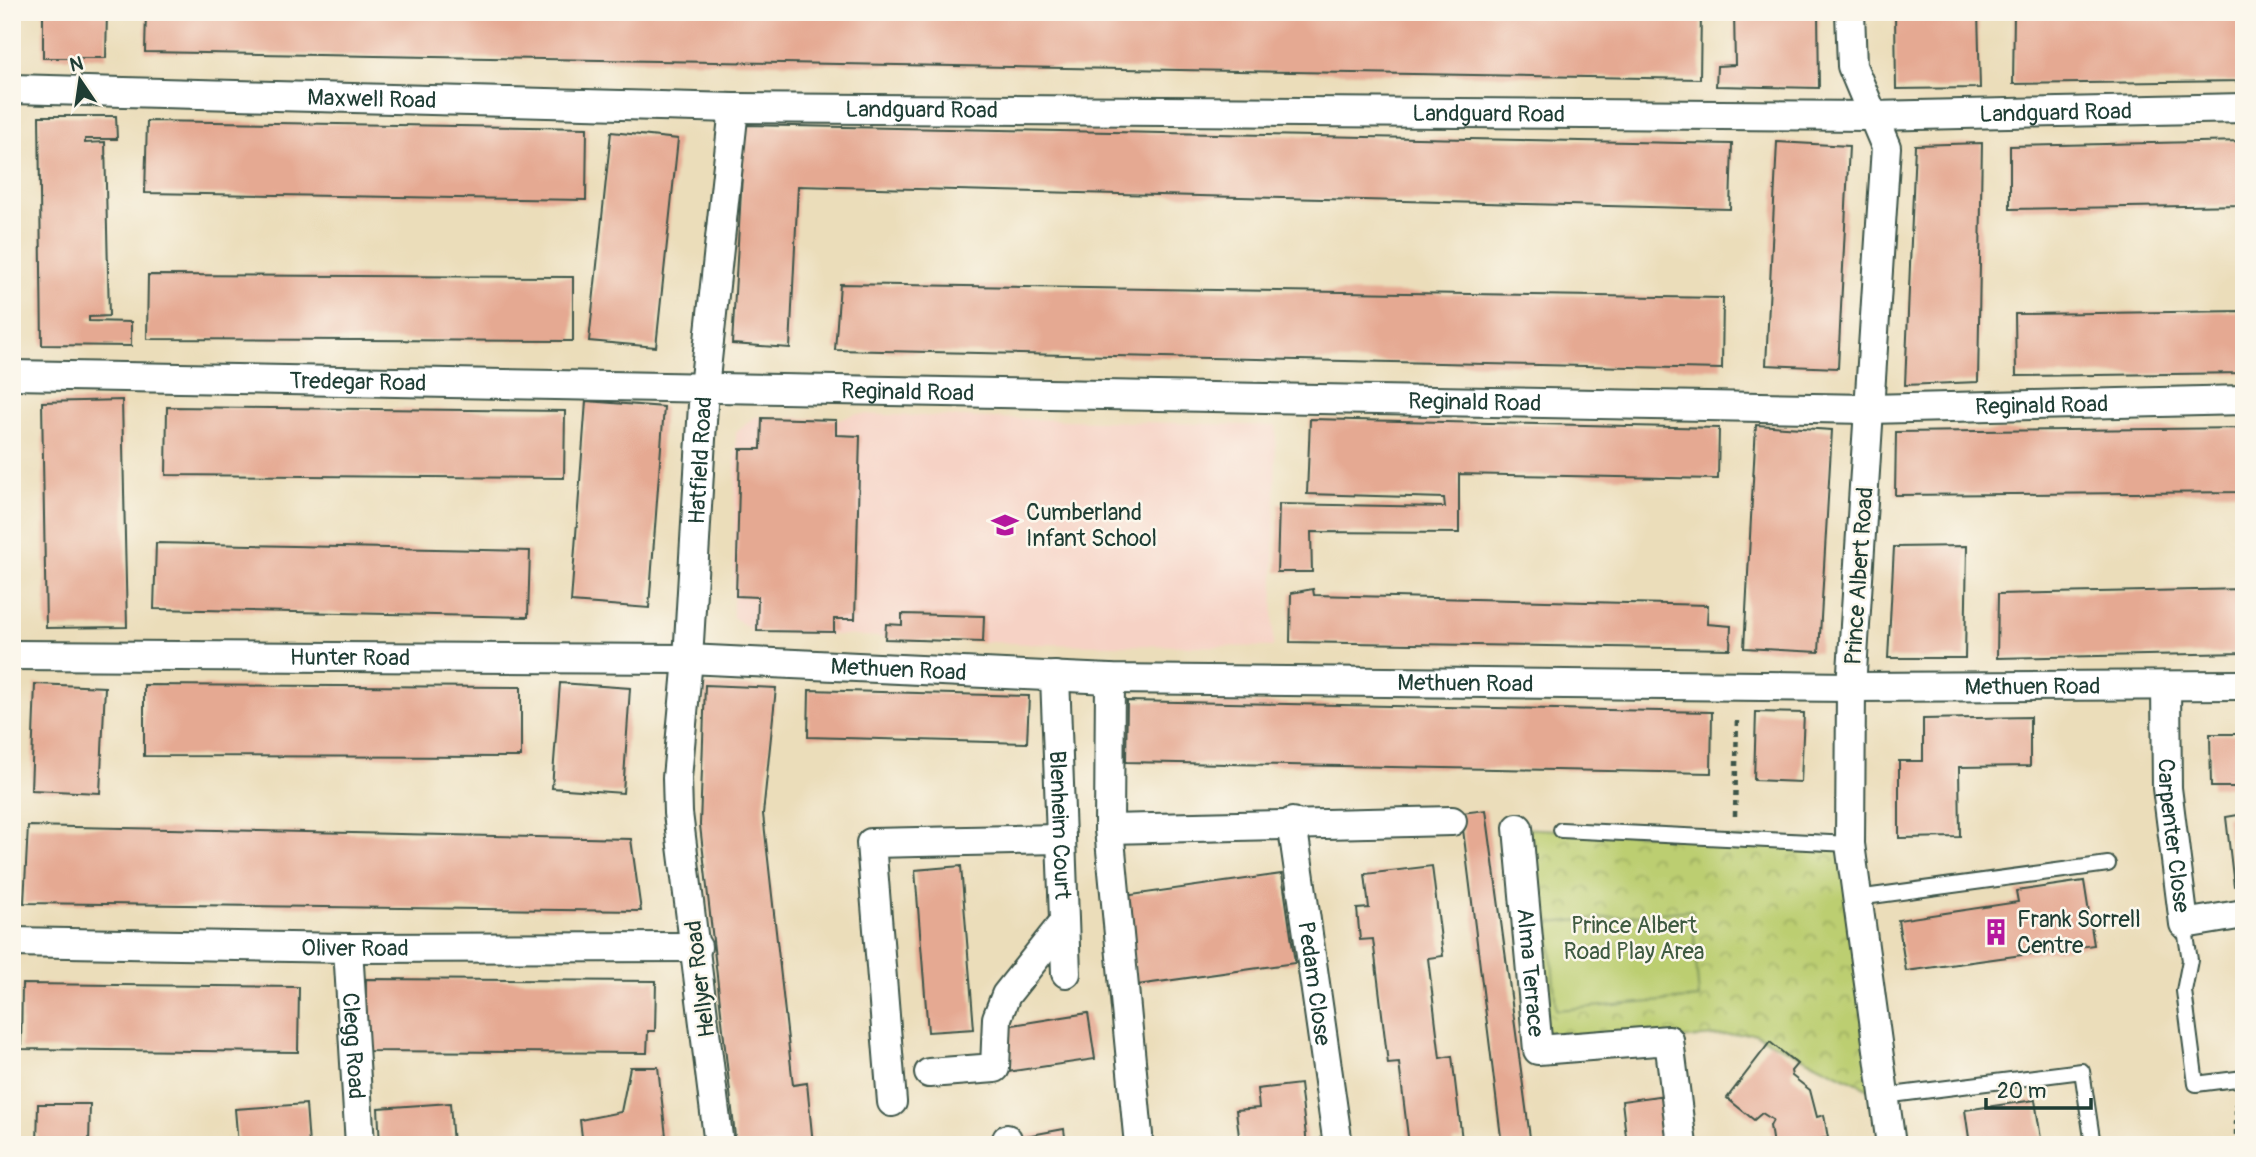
<svg xmlns="http://www.w3.org/2000/svg" width="2256" height="1157" viewBox="0 0 2256 1157" font-family="Pangolin,sans-serif">
	<defs>
		<pattern id="park-crowns" width="20" height="18" patternUnits="userSpaceOnUse" patternTransform="scale(1.75)"><rect width="20" height="18" fill="#bcce71"/><path d="M2 6a3 3 0 1 1 6 0M12 15a3 3 0 1 1 6 0" fill="none" stroke="#98a85e"/></pattern>
	</defs>
	<rect width="100%" height="100%" fill="#fbf7ec"/>
	<filter id="ink" filterUnits="userSpaceOnUse"><feTurbulence type="fractalNoise" baseFrequency=".0143" numOctaves="2"/><feDisplacementMap in="SourceGraphic" scale="14" xChannelSelector="R" yChannelSelector="G"/><feConvolveMatrix kernelMatrix="1 2 1 2 8 2 1 2 1" color-interpolation-filters="sRGB"/></filter>
	<filter id="wash" filterUnits="userSpaceOnUse"><feTurbulence type="fractalNoise" baseFrequency=".00686" numOctaves="4" result="noise"/><feDisplacementMap in="SourceGraphic" scale="28" xChannelSelector="R" yChannelSelector="G"/><feGaussianBlur stdDeviation="1.57" result="paint"/><feColorMatrix in="noise" values="0 0 0 0 0 0 0 0 0 0 0 0 0 0 0 0 0 1.4 0 .05"/><feComposite in="paint" operator="in"/></filter>
	<g filter="url(#wash)">
		<rect width="100%" height="100%" fill="#ebddba"/>
		<polygon fill="#f6d2c5" points="855,414 1276,426 1273,647 1031,644 753,631 733,617 736,433 754,417 838,419"/>
		<polygon fill="url(#park-crowns)" stroke="#6e8652" stroke-width="2" points="1518,828 1850,844 1884,1096 1753,1033 1538,1050"/>
		<polygon fill="#bcce71" stroke="#6e8652" stroke-width="2" points="1692,910 1699,998 1556,1010 1549,923"/>
		<g id="blocks">
			<g fill="#e5a992">
				<polygon points="43,12 107,12 106,58 43,58"/>
				<polygon points="146,12 1701,12 1700,79 145,52"/>
				<polygon points="1734,12 1818,12 1819,88 1716,86 1717,66 1735,65"/>
				<polygon points="1895,12 1978,12 1980,88 1896,89"/>
				<polygon points="2244,12 2244,81 2013,84 2014,13"/>
				<polygon points="39,116 116,116 117,139 85,139 85,143 105,142 109,316 89,317 89,321 131,322 131,346 42,345"/>
				<polygon points="147,121 587,128 586,200 145,193"/>
				<polygon points="745,125 1732,144 1730,209 798,186 790,348 732,344"/>
				<polygon points="611,132 678,139 656,347 589,341"/>
				<polygon points="2244,141 2244,205 2010,209 2010,146"/>
				<polygon points="1777,142 1849,146 1838,368 1766,365"/>
				<polygon points="1982,143 1978,382 1905,385 1915,145"/>
				<polygon points="148,275 573,277 573,341 147,339"/>
				<polygon points="840,284 1723,298 1722,369 835,350"/>
				<polygon points="2244,311 2244,373 2016,376 2015,314"/>
				<polygon points="122,400 127,627 46,628 42,402"/>
				<polygon points="586,401 664,407 649,608 571,602"/>
				<polygon points="167,407 565,411 564,478 166,475"/>
				<polygon points="762,418 836,420 836,435 860,436 855,619 834,619 834,632 757,631 758,597 736,596 740,449 761,449"/>
				<polygon points="1310,419 1719,428 1718,479 1459,474 1459,533 1311,532 1312,572 1277,572 1279,504 1445,507 1444,498 1307,494"/>
				<polygon points="1756,425 1832,430 1819,652 1744,648"/>
				<polygon points="2244,428 2244,492 1895,495 1896,432"/>
				<polygon points="156,543 530,551 528,617 154,609"/>
				<polygon points="1967,546 1965,658 1888,658 1894,547"/>
				<polygon points="1313,589 1314,595 1708,605 1707,624 1731,626 1730,649 1290,642 1291,593"/>
				<polygon points="2244,589 2244,653 1997,658 1998,594"/>
				<polygon points="902,614 984,616 983,642 885,639 886,624 902,625"/>
				<polygon points="560,683 630,688 623,793 552,788"/>
				<polygon points="35,684 105,687 100,793 31,790"/>
				<polygon points="144,685 521,687 521,757 144,756"/>
				<polygon points="705,685 776,688 763,814 793,1085 807,1083 813,1145 736,1145 700,825"/>
				<polygon points="809,690 1029,696 1027,743 808,737"/>
				<polygon points="1127,701 1712,712 1711,773 1126,762"/>
				<polygon points="1756,712 1804,713 1801,782 1754,780"/>
				<polygon points="2030,717 2030,766 1959,767 1960,837 1899,838 1899,761 1923,761 1923,719"/>
				<polygon points="2210,734 2244,734 2244,787 2211,787"/>
				<polygon points="1486,810 1531,1145 1502,1145 1461,813"/>
				<polygon points="2244,814 2244,885 2234,886 2226,817"/>
				<polygon points="28,826 631,839 641,911 24,903"/>
				<polygon points="961,866 974,1029 928,1032 915,870"/>
				<polygon points="1432,866 1443,956 1428,958 1440,1058 1452,1056 1462,1140 1453,1141 1453,1145 1409,1145 1399,1063 1388,1064 1373,939 1360,940 1357,909 1369,908 1365,874"/>
				<polygon points="1282,874 1295,963 1137,985 1124,896"/>
				<polygon points="2084,881 2094,945 1906,971 1898,920 2018,902 2016,891"/>
				<polygon points="366,979 656,981 655,1031 648,1031 647,1053 365,1051"/>
				<polygon points="22,984 299,987 298,1052 21,1049"/>
				<polygon points="1088,1013 1095,1059 1007,1072 1000,1027"/>
				<polygon points="1770,1042 1797,1064 1791,1071 1792,1076 1810,1090 1817,1117 1824,1115 1828,1138 1820,1139 1821,1145 1773,1145 1770,1126 1773,1120 1762,1113 1754,1120 1727,1098"/>
				<polygon points="630,1067 658,1067 667,1145 583,1145 580,1120 621,1112"/>
				<polygon points="1300,1084 1307,1145 1240,1145 1236,1110 1259,1108 1257,1089"/>
				<polygon points="1666,1095 1672,1145 1627,1145 1622,1101"/>
				<polygon points="2035,1100 2042,1145 1970,1145 1965,1110"/>
				<polygon points="450,1103 453,1145 380,1145 378,1108"/>
				<polygon points="38,1104 90,1104 89,1145 37,1145"/>
				<polygon points="306,1104 309,1145 238,1145 235,1109"/>
				<polygon points="1064,1129 1066,1145 1016,1145 1015,1138"/>
			</g>
		</g>
	</g>
	<g filter="url(#ink)">
		<use href="#blocks" fill-opacity="0" stroke="#3e5548" stroke-width="2"/>
		<g fill="none" stroke-linecap="round" stroke-linejoin="round">
			<defs>
				<g id="lane">
					<polyline points="1561,830 1850,844"/>
					<polyline points="1857,898 2108,864"/>
					<polyline points="2184,924 2190,960 2184,991 2196,1084 2244,1078"/>
					<polyline points="1884,1096 2082,1071 2093,1145"/>
				</g>
				<g id="street">
					<polyline points="1850,12 1852,66 1886,147 1851,687 1850,844 1891,1145"/>
					<path id="s1" d="M12,89L734,108L1872,116L2244,108"/>
					<path id="s2" d="M12,375L1869,409L2244,400"/>
					<path id="s3" d="M12,655L688,659L1110,679L1851,687L2244,685"/>
					<path id="s4" d="M1055,676L1066,973"/>
					<polyline points="1110,679 1109,829 1138,1135"/>
					<path id="s5" d="M2166,687L2167,788L2184,924L2244,914"/>
					<path id="s6" d="M1292,822L1338,1145"/>
					<path id="s7" d="M1518,828L1538,1050L1669,1040L1682,1145"/>
					<polyline points="1109,829 1452,821"/>
					<path id="s8" d="M12,942L348,948L697,947"/>
					<path id="s9" d="M348,948L360,1145"/>
					<polyline points="929,1073 995,1068 997,1018 1006,995 1064,922"/>
					<polyline points="892,1102 871,843 1061,839"/>
					<polyline points="1007,1139 1008,1145"/>
					<path id="s10" d="M719,1145L678,813L677,778L688,659L704,388L734,108"/>
				</g>
			</defs>
			<use href="#lane" stroke="#3e5548" stroke-width="18"/>
			<use href="#street" stroke="#3e5548" stroke-width="32"/>
			<g stroke="#3e5548" stroke-width="4.5" stroke-dasharray="5 5" stroke-linecap="butt">
				<polyline points="1735,816 1737,717"/>
				<polyline points="2236,1145 2236,1104"/>
			</g>
			<use href="#lane" stroke="#fff" stroke-width="14"/>
			<use href="#street" stroke="#fff" stroke-width="28"/>
		</g>
	</g>
	<defs>
		<symbol id="school-bare" viewBox="-9 -9 18 18"><path d="M0-5L7-2L0 1L-7-2ZM-4 1L0 2.5L4 1V4Q0 6-4 4Z" fill="#b5179e" stroke="#fbf7ec" stroke-width="2.5" paint-order="stroke"/></symbol>
		<symbol id="building-bare" viewBox="-9 -9 18 18"><path d="M-4-6H4V6H1V3H-1V6H-4ZM-2.5-4.3h1.7v1.8h-1.7ZM.8-4.3h1.7v1.8H.8ZM-2.5-1h1.7V.8h-1.7ZM.8-1h1.7V.8H.8Z" fill="#b5179e" stroke="#fbf7ec" stroke-width="2.5" paint-order="stroke"/></symbol>
	</defs>
	<g fill-rule="evenodd">
		<use href="#school-bare" x="986" y="506" width="38" height="38"/>
		<use href="#building-bare" x="1977" y="913" width="38" height="38"/>
	</g>
	<g text-anchor="middle" dominant-baseline="central" stroke-width="5" stroke-linejoin="round" paint-order="stroke">
		<g font-size="23" fill="#1f3d34" stroke="#fbf7ec">
			<text stroke="none"><textPath href="#s1" startOffset="360">Maxwell Road</textPath></text>
			<text stroke="none"><textPath href="#s1" startOffset="910">Landguard Road</textPath></text>
			<text stroke="none"><textPath href="#s1" startOffset="2044">Landguard Road</textPath></text>
			<text stroke="none"><textPath href="#s1" startOffset="1477">Landguard Road</textPath></text>
			<text stroke="none"><textPath href="#s2" startOffset="346">Tredegar Road</textPath></text>
			<text stroke="none"><textPath href="#s2" startOffset="896">Reginald Road</textPath></text>
			<text stroke="none"><textPath href="#s2" startOffset="1463">Reginald Road</textPath></text>
			<text stroke="none"><textPath href="#s2" startOffset="2030">Reginald Road</textPath></text>
			<text stroke="none"><textPath href="#s10" startOffset="688">Hatfield Road</textPath></text>
			<text transform="translate(1859 576) rotate(-86)">Prince Albert Road</text>
			<text stroke="none"><textPath href="#s3" startOffset="338">Hunter Road</textPath></text>
			<text stroke="none"><textPath href="#s3" startOffset="887">Methuen Road</textPath></text>
			<text stroke="none"><textPath href="#s3" startOffset="1454">Methuen Road</textPath></text>
			<text stroke="none"><textPath href="#s3" startOffset="2021">Methuen Road</textPath></text>
			<text stroke="none"><textPath href="#s4" startOffset="149">Blenheim Court</textPath></text>
			<text stroke="none"><textPath href="#s5" startOffset="149">Carpenter Close</textPath></text>
			<text stroke="none"><textPath href="#s8" startOffset="343">Oliver Road</textPath></text>
			<text stroke="none"><textPath href="#s7" startOffset="145">Alma Terrace</textPath></text>
			<text transform="translate(700 979) rotate(-97)">Hellyer Road</text>
			<text stroke="none"><textPath href="#s6" startOffset="163">Pedam Close</textPath></text>
			<text stroke="none"><textPath href="#s9" startOffset="98">Clegg Road</textPath></text>
		</g>
		<g font-size="23" fill="#1f3d34" stroke="#fbf7ec" text-anchor="start">
			<text x="1026" y="512">Cumberland<tspan x="1026" dy="26">Infant School</tspan></text>
			<text x="2017" y="919">Frank Sorrell<tspan x="2017" dy="26">Centre</tspan></text>
		</g>
		<g font-size="23" fill="#3e5a40" stroke="#fbf7ec">
			<text x="1634" y="925">Prince Albert<tspan x="1634" dy="26">Road Play Area</tspan></text>
		</g>
	</g>
	<rect width="2256" height="1157" fill="none" stroke="#fbf7ec" stroke-width="42"/>
	<g transform="translate(80 80) rotate(347)" stroke="#fbf7ec" stroke-width="5" paint-order="stroke">
	<path d="M0-5L12 26L0 18L-12 26Z" fill="#1f3d34"/>
	<text y="-10" font-size="19" font-weight="bold" text-anchor="middle" fill="#1f3d34">N</text>
	</g>
	<path d="M1986 1098v10h105v-10" fill="none" stroke="#1f3d34" stroke-width="3.5"/>
	<text x="1997" y="1098" font-size="21" fill="#1f3d34" stroke="#fbf7ec" stroke-width="5" paint-order="stroke">20 m</text>
</svg>
